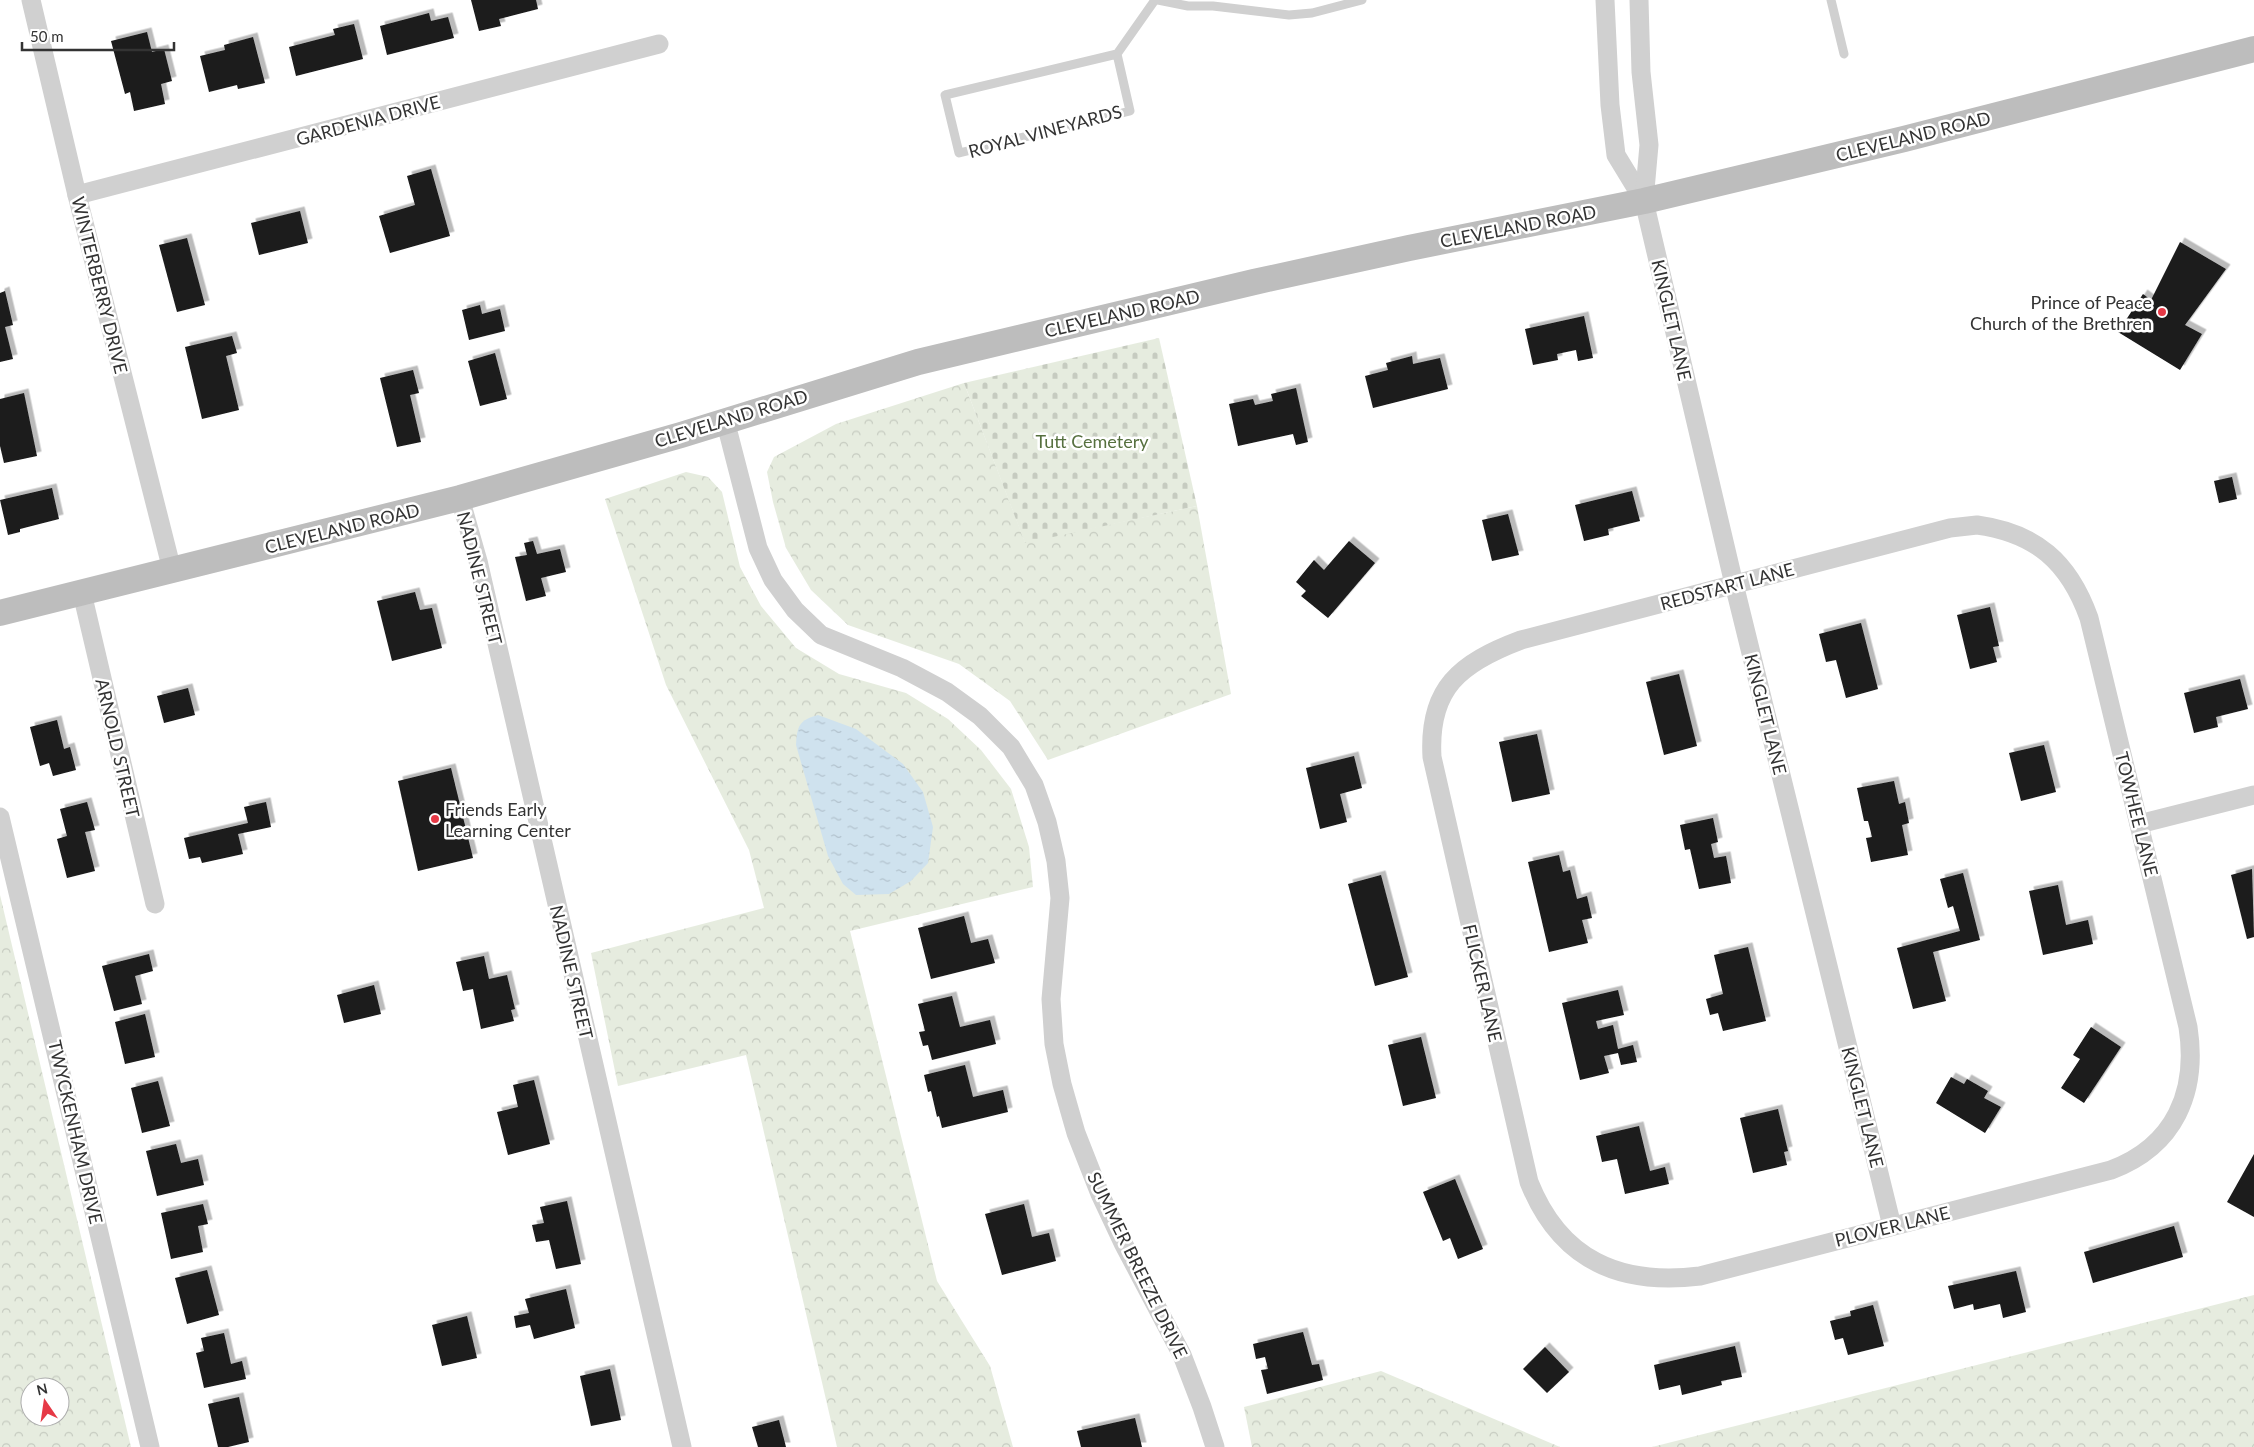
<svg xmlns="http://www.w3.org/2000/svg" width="2254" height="1447" viewBox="0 0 2254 1447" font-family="Lato,sans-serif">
	<defs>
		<pattern id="forest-crowns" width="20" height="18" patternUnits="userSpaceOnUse" patternTransform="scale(1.25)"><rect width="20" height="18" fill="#e6ecdf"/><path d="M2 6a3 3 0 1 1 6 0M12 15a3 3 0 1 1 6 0" fill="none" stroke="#c6cbc0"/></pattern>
		<pattern id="cemetery-stones" width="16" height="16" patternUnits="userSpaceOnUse" patternTransform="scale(1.25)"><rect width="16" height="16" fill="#e6ecdf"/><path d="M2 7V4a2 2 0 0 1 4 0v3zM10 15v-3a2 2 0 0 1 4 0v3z" fill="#c6cbc0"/></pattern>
		<pattern id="water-ripples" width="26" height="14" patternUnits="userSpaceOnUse" patternTransform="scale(1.25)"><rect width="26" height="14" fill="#cfe2ee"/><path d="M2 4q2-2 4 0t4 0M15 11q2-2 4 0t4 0" fill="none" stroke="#b2c2cd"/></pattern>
		<filter id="shadow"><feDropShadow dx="4.5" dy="-4.5" stdDeviation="0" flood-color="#0004"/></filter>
	</defs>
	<rect width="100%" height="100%" fill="#fff"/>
	<g fill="url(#forest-crowns)" fill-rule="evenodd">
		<polygon points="964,383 1025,542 1197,506 1231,694 1048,760 1010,701 959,664 848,625 811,590 786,548 773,502 767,472 774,457 836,424"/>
		<polygon points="686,472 708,477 722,492 740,567 761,606 796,648 839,674 906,693 948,719 981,750 1011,789 1029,847 1033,887 850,931 937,1281 990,1366 1013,1447 837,1447 746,1055 618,1086 591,953 764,908 749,850 666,685 605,499"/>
		<path d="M0,895L131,1447H0ZM30,1387H60V1417H30Z"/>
		<polygon points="2254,1295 2254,1447 1652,1447"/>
		<polygon points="1381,1371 1560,1447 1252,1447 1244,1407"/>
	</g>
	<polygon fill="url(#cemetery-stones)" points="1159,338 1197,506 1025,543 964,383"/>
	<path fill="url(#water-ripples)" d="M818,715L856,729L903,764L923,792L933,827L928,863L911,881L889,894L856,895L843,884L828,856L796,745C797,726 799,720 818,715Z"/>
	<g fill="#1a1a1a" filter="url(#shadow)">
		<polygon points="471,0 536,0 538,9 499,19 501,26 479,31"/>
		<polygon points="429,13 431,21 448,17 454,38 387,55 380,26"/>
		<polygon points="354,24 363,59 296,76 289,47 335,35 333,29"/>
		<polygon points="147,32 152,52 164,49 172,81 161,84 165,104 134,111 130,92 125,94 111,41"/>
		<polygon points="253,37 265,83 238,89 237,85 209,92 200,56 225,50 224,45"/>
		<polygon points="431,169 450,236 390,253 379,216 415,205 407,176"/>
		<polygon points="300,211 308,243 259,255 251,223"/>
		<polygon points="187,238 205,305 177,312 159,245"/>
		<polygon points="2180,242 2226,269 2185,325 2202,334 2180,370 2118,332 2143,294 2151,300"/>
		<polygon points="5,291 13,325 5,327 13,359 0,362 0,293"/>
		<polygon points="480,305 482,314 500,309 505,331 469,340 462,310"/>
		<polygon points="1584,316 1593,358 1578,361 1576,350 1557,354 1558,360 1533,365 1525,329"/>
		<polygon points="232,336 237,353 226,356 239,410 202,419 185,347"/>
		<polygon points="495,353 507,399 480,406 468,361"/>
		<polygon points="1412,356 1413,364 1440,358 1448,389 1373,408 1365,376 1388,370 1386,363"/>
		<polygon points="413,370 419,393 410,395 421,442 397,447 380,378"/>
		<polygon points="1296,388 1308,442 1296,445 1293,434 1238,446 1229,404 1253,399 1255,405 1273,401 1271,394"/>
		<polygon points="24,393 37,456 4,463 0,446 0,399"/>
		<polygon points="2232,477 2237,499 2219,503 2214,481"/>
		<polygon points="52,488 59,519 20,529 20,532 8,535 0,500"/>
		<polygon points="1632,491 1640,521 1608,529 1609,535 1584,541 1575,505"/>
		<polygon points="1508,514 1519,555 1492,561 1482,520"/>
		<polygon points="533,541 537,554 560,549 566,572 541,578 546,596 526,601 515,557 527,555 524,543"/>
		<polygon points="1349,541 1375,563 1328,618 1301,596 1306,591 1296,582 1314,560 1324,570"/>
		<polygon points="415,592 420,610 432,608 442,648 392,661 377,601"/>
		<polygon points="1990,607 1999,646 1993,647 1997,662 1970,669 1957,615"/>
		<polygon points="1861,623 1878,689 1846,698 1836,660 1826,662 1819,634"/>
		<polygon points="1679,674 1697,746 1664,755 1646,682"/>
		<polygon points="2240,679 2248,709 2216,717 2218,727 2194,733 2184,693"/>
		<polygon points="188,688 195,715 164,723 157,696"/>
		<polygon points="57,720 64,749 70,747 76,770 53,776 49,763 40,766 30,727"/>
		<polygon points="1537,734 1550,794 1512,802 1499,742"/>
		<polygon points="2044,745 2056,792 2021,801 2009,753"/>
		<polygon points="1354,756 1362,788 1340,794 1347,822 1320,829 1306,768"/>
		<polygon points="451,768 473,858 418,871 398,781"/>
		<polygon points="1894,781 1899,804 1905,802 1909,823 1902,825 1908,855 1871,862 1866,838 1872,837 1868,821 1864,821 1857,788"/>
		<polygon points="87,802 95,830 85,832 95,871 67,878 57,839 67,836 60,809"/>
		<polygon points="266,802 271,827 238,834 243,854 202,863 200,857 189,859 184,838 248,823 244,807"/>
		<polygon points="1713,818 1718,842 1711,844 1714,858 1726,856 1731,883 1699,889 1690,849 1685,850 1680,825"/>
		<polygon points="1559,855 1563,872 1570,870 1577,899 1587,896 1592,918 1582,920 1588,943 1549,952 1528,862"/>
		<polygon points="2252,869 2254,937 2247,939 2231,875"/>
		<polygon points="1963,873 1980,940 1933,952 1946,1001 1913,1009 1897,948 1960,931 1953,906 1948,908 1940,879"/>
		<polygon points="1381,875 1408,977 1375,986 1348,884"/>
		<polygon points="2058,885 2066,925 2088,920 2093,944 2043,955 2029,891"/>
		<polygon points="964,916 971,943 988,939 995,963 931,979 918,928"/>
		<polygon points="1748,947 1766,1021 1723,1031 1718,1013 1710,1015 1706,999 1723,994 1714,955"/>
		<polygon points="149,954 153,971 135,976 142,1004 114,1011 102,966"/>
		<polygon points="484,956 489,979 507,975 515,1009 511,1010 514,1021 481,1029 473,989 463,991 456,962"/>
		<polygon points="374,985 381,1014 344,1023 337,995"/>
		<polygon points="1618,990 1624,1015 1596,1021 1598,1029 1613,1025 1618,1049 1633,1045 1637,1062 1621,1065 1618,1053 1604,1056 1609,1073 1580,1080 1562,1003"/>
		<polygon points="952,996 960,1027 990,1020 996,1044 932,1060 928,1045 923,1046 919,1032 925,1031 918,1004"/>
		<polygon points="145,1014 155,1057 125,1064 115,1022"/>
		<polygon points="2091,1027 2121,1047 2084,1103 2061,1088 2080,1059 2073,1055"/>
		<polygon points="1421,1037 1436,1098 1403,1106 1388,1045"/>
		<polygon points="965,1065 973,1097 1003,1090 1008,1112 942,1128 939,1116 937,1117 931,1091 928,1092 924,1075"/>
		<polygon points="1951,1077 1964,1084 1967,1079 1988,1091 1984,1098 2001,1107 1985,1133 1936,1103"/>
		<polygon points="534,1080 550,1144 508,1155 497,1112 518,1107 513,1085"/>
		<polygon points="158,1081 170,1126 142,1133 131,1088"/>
		<polygon points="1778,1109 1788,1151 1784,1152 1787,1165 1753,1173 1740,1118"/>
		<polygon points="1639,1126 1650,1171 1665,1167 1669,1184 1625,1194 1617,1159 1602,1162 1596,1136"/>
		<polygon points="176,1144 181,1163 198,1159 204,1185 157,1196 146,1151"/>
		<polygon points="2254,1154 2254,1217 2227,1202"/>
		<polygon points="1455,1179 1483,1249 1458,1259 1450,1238 1443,1241 1423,1192"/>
		<polygon points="567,1201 581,1264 556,1269 549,1240 536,1242 532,1225 544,1223 540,1207"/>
		<polygon points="203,1204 208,1224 198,1226 203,1252 171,1259 161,1213"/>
		<polygon points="1024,1204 1032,1237 1049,1233 1056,1261 1002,1275 985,1214"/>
		<polygon points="2174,1226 2183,1257 2093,1283 2084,1252"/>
		<polygon points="207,1270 219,1315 187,1324 175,1278"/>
		<polygon points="2016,1271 2026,1312 2003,1318 2000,1304 1974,1310 1973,1304 1954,1309 1948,1286"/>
		<polygon points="566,1289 575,1328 534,1339 530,1325 516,1328 514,1316 529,1313 525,1299"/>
		<polygon points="1873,1305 1884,1346 1848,1355 1843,1338 1835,1340 1830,1321 1851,1316 1850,1311"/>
		<polygon points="467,1316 477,1358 442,1366 432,1325"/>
		<polygon points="1303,1332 1312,1365 1319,1364 1323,1380 1267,1394 1261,1370 1268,1369 1265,1357 1256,1359 1253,1344"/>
		<polygon points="224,1333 231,1364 242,1361 246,1379 204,1388 196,1353 204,1351 201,1338"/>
		<polygon points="1735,1346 1742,1377 1721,1381 1722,1385 1682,1395 1680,1385 1659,1390 1654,1365"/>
		<polygon points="1545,1347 1569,1372 1547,1393 1523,1369"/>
		<polygon points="610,1369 621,1420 591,1426 580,1376"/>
		<polygon points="239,1397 249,1442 228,1447 218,1447 208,1404"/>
		<polygon points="1135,1418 1142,1447 1081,1447 1077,1431"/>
		<polygon points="779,1420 786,1447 758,1447 752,1427"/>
	</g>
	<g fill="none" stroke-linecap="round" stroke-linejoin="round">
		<g stroke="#d0d0d0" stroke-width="9">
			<polyline points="1158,0 1188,6 1213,6 1289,15 1312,13 1362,0"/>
			<polyline points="1831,0 1844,54"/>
			<polyline points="1117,54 1130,111 959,153 945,95 1117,54 1155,0"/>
		</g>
		<g stroke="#d0d0d0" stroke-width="19">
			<polyline points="31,0 77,195 172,570"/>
			<polyline points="1605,0 1610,105 1616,155 1644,201 1734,584 1892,1226"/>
			<polyline points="1639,0 1641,72 1649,145 1644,201"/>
			<polyline points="77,195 659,44"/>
			<polyline points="725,420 758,548 773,580 795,610 821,635 902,668 947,692 980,716 1011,747 1034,785 1047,822 1056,861 1060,898 1051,999 1054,1044 1062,1084 1076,1133 1100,1194 1123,1243 1182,1355 1202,1407 1215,1447"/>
			<polyline points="460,498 478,561 682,1447"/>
			<path d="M1977,525C2036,533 2069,562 2089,618L2188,1027C2198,1092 2175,1146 2111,1170L1700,1276C1620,1286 1560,1260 1529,1182L1432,757C1428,688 1460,663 1521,640L1950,528Z"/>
			<polyline points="82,593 155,904"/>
			<polyline points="0,817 150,1447"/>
			<polyline points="2139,824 2254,795"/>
		</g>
		<polyline stroke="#bdbdbd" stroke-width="26" points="0,613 460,498 681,435 918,362 1254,282 1409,248 1644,201 1904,139 2254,49"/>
	</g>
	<g fill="#e63946" stroke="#fff" stroke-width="2">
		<circle cx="2162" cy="312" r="5"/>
		<circle cx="435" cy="819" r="5"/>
	</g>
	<g text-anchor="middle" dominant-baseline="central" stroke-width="5" stroke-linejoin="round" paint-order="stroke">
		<g font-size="18" fill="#333" stroke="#fff">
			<text transform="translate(368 120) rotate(-15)">GARDENIA DRIVE</text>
			<text transform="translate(1045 131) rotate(-15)">ROYAL VINEYARDS</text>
			<text transform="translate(1913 136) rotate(-14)">CLEVELAND ROAD</text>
			<text transform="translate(1518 226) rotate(-11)">CLEVELAND ROAD</text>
			<text transform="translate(100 285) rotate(76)">WINTERBERRY DRIVE</text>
			<text transform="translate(1122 313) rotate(-13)">CLEVELAND ROAD</text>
			<text transform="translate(1672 320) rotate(77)">KINGLET LANE</text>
			<text transform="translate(731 418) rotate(-17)">CLEVELAND ROAD</text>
			<text transform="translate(342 528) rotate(-14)">CLEVELAND ROAD</text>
			<text transform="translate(480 578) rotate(76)">NADINE STREET</text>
			<text transform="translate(1727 586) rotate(-15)">REDSTART LANE</text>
			<text transform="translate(1766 714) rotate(76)">KINGLET LANE</text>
			<text transform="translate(118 748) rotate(77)">ARNOLD STREET</text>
			<text transform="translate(2137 814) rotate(76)">TOWHEE LANE</text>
			<text transform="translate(572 972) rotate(77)">NADINE STREET</text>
			<text transform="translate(1483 983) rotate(77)">FLICKER LANE</text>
			<text transform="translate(1863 1107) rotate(76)">KINGLET LANE</text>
			<text transform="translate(76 1132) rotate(77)">TWYCKENHAM DRIVE</text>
			<text transform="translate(1892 1226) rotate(-14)">PLOVER LANE</text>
			<text transform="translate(1138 1265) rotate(64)">SUMMER BREEZE DRIVE</text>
		</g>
		<g font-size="18" fill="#333" stroke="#fff" text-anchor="end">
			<text x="2152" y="302">Prince of Peace<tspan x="2152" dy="21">Church of the Brethren</tspan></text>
			<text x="445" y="809" text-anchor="start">Friends Early<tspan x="445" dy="21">Learning Center</tspan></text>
		</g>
		<g font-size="18" fill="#56703f" stroke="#fff">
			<text x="1092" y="441">Tutt Cemetery</text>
		</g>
	</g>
	<g transform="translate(45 1402) rotate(347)"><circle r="24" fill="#ffffff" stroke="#adadad"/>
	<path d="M0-4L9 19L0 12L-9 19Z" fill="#e63946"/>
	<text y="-8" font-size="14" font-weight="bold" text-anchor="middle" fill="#333333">N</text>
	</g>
	<path d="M22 42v8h152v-8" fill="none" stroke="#333333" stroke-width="2.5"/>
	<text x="30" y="42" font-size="15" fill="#333333" stroke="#ffffff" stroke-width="4" paint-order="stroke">50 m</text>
</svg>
